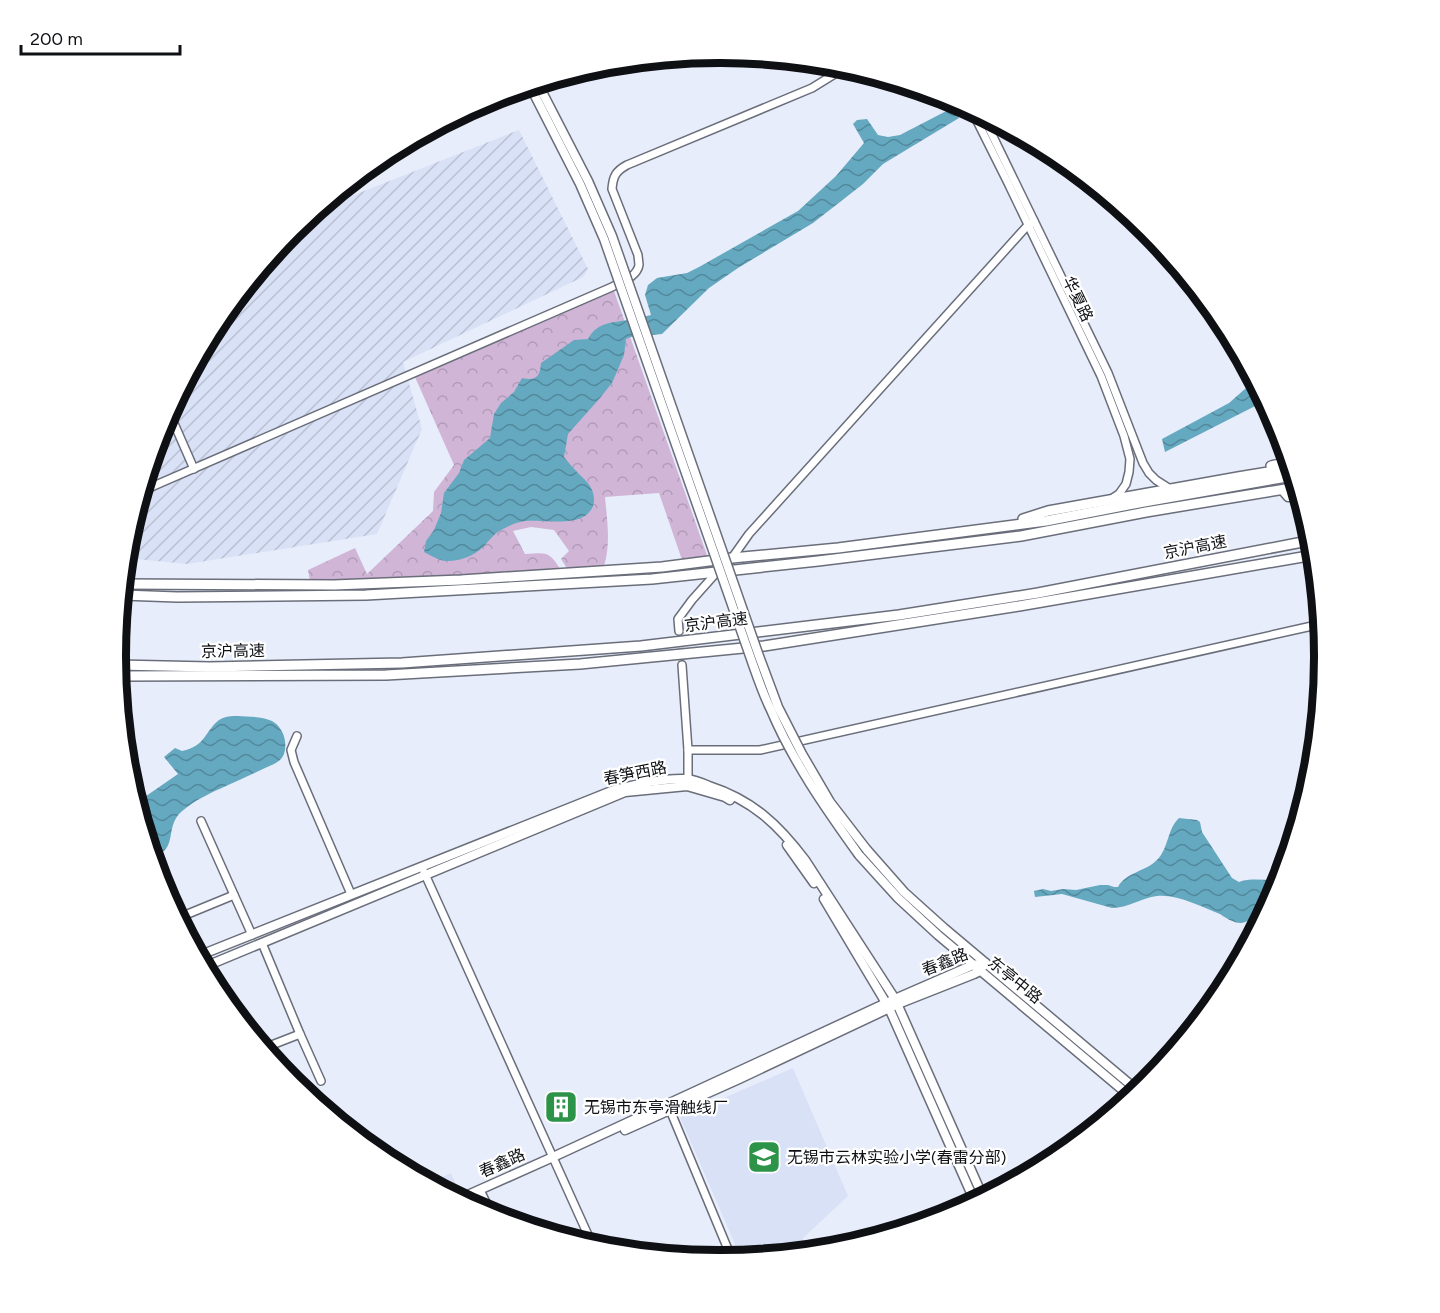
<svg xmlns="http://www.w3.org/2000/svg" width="1440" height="1313" viewBox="0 0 1440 1313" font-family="Figtree,'Noto Sans SC',sans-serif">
	<defs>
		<pattern id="industrial-furrows" width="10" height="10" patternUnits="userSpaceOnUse" patternTransform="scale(1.5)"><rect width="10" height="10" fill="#d9e1f6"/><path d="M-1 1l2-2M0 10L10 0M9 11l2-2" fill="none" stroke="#b9c0d2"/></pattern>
		<pattern id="park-crowns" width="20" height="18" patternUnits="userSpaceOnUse" patternTransform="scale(1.5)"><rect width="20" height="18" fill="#d0b5d7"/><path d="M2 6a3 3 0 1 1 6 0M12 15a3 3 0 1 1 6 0" fill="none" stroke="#b19bb8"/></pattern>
		<pattern id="water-waves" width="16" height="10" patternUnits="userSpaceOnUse" patternTransform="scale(1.5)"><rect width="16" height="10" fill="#65a9c0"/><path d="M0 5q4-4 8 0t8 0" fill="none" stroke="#52889b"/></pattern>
	</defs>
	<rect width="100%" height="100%" fill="#e8edfb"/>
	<g fill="#d9e1f6">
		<polygon points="793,1068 848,1196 803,1238 806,1252 741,1258 680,1117"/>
		<polygon points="451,1173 457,1187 447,1192 429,1183"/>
	</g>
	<polygon fill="url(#industrial-furrows)" points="519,130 588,269 583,277 403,362 422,429 377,534 187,564 126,558 128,538 162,425 218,321 293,229 316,210"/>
	<path fill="url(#park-crowns)" d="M614,291L708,558L685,561L681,557L659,493L605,497C607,520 611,543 604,566L568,570L561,559L569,551L554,530L531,527L513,531L525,554C545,553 549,550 560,569L420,577L310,581L308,570L355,548L367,574L433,511L434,492L454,465L415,377L582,303Z"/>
	<g fill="url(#water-waves)">
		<path d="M954,107L959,118L883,164L863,184L813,223L738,268L709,288L662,334L631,337L626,339L624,355L612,383L600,398L568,434L564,457C569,463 574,469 579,474C583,478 589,483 591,488C594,493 595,501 593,506C584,529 545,519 525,521C518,522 510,525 503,529C494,533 490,540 483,547C474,556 458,562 445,561C438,560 430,555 424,552L426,541L434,530L441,513L444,493L459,473L464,460L490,438L494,414L501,403L514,392L522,378C536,381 540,377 541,363L574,340L588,339C596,325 606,323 621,321C631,320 641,317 651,315L645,295L648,285L657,278L687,273L699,267L798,211L836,176L864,143L853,124L857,120L867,119L878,135L888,137L900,135Z"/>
		<polygon points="1254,381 1265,401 1165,452 1162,439 1229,403"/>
		<path d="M238,716C249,717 262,716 272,721C283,727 288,742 284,754C282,759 278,762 274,764C258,771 242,779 226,786C210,793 195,800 181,812C164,828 179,849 153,857L136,803L178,774L164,757L175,748L182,751C206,746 204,732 219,720C225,716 232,716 238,716Z"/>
		<path d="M1179,818L1197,820L1200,822L1202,832L1232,878L1239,882C1249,878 1262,880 1273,880L1276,882H1280L1279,885H1275L1272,887L1274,891C1253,902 1256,940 1220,914C1201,907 1178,894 1157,896C1141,898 1128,908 1112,908L1062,894L1035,897L1034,891L1043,889L1051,891L1063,889L1076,890L1100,885H1108L1114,887H1118C1126,872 1145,872 1157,860C1169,848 1167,829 1179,818Z"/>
	</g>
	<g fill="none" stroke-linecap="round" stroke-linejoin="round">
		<polyline stroke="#65a9c0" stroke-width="9" points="421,135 555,78"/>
		<polyline stroke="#c7ccd8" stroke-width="7" stroke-dasharray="7 3.5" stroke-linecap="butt" points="680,637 682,665"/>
		<defs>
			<g id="minor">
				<polyline points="971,109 1007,181 1101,376 1124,436 1130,459 1129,472 1126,484 1119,494 1113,498"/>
				<polyline points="983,116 1108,373 1143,463 1149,473 1156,480 1170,489"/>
				<polyline points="169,412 194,469"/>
				<path d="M142,491L612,287C621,282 637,277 639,265C639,264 638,256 638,255L612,189C613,176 616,171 627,165L812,88L846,67"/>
				<polyline points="679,631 678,619 692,600 717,572 732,558 749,534 1028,225 1034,221"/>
				<polyline points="682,665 688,750 688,782"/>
				<polyline points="297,736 291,750 294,762 351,894"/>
				<polyline points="688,750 760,750 1321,624"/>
				<polyline points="201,821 252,935"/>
				<polyline points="424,872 593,1246"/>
				<polyline points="178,918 234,895"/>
				<polyline points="262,943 300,1034 321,1081"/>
				<polyline points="264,1048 300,1034"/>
				<polyline points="670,1110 732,1259"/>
				<polyline points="480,1190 492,1215"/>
			</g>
			<g id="major">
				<polyline points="1282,490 1288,497 1299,495"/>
				<polyline points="787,845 814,883"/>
				<polyline points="867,850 904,892 944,928 1138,1091"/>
				<polyline points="859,855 898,898 938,935 1131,1097"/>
				<polyline points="824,899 889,1008 975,1202"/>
				<path d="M198,956L614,790C638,784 662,778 687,779C694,780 702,783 709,786C752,800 778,824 805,860L895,999L983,1197"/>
				<polyline points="204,967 625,792 687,786 725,797 730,800"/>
				<polyline points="625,1130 739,1079 898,1004 974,974 980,971 985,963"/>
				<polyline points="459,1199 553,1157 895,999 973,965 985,963"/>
			</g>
			<g id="highway">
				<polyline points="1271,466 1289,462"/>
				<polyline points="1023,519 1048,511 1238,477 1291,468"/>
				<polyline points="123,584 334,585 461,580 662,567 732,558 838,548 1046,521 1144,502 1293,476"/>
				<polyline points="122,595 177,597 366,595 652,579 818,561 1021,536 1146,512 1297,487"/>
				<polyline points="117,665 210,667 402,663 641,646 899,615 1038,593 1313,540"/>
				<polyline points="118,676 386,675 580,664 764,646 1019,606 1314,555"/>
			</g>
		</defs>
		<use href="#minor" stroke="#6a6e7a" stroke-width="10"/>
		<use href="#major" stroke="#6a6e7a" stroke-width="11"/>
		<use href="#highway" stroke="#6a6e7a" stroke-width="12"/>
		<use href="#minor" stroke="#fff" stroke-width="7"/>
		<use href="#major" stroke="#fff" stroke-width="8"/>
		<use href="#highway" stroke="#fff" stroke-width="9"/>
		<defs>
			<g id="major-bridge">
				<polyline points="538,84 588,181 612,236 759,656 778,707 802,754 830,802 867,850"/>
				<path d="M530,86L580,184L604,239L751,659C757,676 763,694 771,710C793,762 826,809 859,855"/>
			</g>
		</defs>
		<use href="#major-bridge" stroke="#6a6e7a" stroke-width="11" stroke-linecap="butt"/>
		<use href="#major-bridge" stroke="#fff" stroke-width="8"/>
	</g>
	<defs>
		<symbol id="building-square" viewBox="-11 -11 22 22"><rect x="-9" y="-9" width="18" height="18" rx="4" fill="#2c9349" stroke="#fff"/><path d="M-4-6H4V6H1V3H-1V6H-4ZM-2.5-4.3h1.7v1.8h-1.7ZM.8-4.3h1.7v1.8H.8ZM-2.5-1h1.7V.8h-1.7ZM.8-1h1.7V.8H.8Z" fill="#fff"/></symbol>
		<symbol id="school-square" viewBox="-11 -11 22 22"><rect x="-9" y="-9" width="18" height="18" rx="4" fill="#2c9349" stroke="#fff"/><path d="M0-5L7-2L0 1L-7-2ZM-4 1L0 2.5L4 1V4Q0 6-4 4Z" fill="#fff"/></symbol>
	</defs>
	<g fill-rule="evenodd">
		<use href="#building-square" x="542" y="1088" width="38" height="38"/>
		<use href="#school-square" x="745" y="1138" width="38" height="38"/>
	</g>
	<g text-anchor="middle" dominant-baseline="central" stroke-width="4.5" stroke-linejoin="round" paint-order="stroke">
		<g font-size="16" fill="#0e1014" stroke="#fff">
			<text transform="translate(1078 299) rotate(64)">华夏路</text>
			<text transform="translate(1195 547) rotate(-11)">京沪高速</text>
			<text transform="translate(716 622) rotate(-7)">京沪高速</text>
			<text transform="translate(233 651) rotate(-1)">京沪高速</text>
			<text transform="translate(635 773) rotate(-11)">春笋西路</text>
			<text transform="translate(945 962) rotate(-22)">春鑫路</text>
			<text transform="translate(1015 980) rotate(39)">东亭中路</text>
			<text transform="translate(502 1163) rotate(-24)">春鑫路</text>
		</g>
		<g font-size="16" fill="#0e1014" stroke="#fff" text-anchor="start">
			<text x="584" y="1107">无锡市东亭滑触线厂</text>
			<text x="787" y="1157">无锡市云林实验小学(春雷分部)</text>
		</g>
	</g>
	<path d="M0 0H1440V1313H0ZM719 63H721A593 593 0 0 1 1314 656V657A593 593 0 0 1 721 1250H719A593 593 0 0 1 126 657V656A593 593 0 0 1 719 63Z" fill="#fff" fill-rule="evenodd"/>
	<path fill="none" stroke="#0e1014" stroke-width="8" d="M719 63H721A593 593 0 0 1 1314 656V657A593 593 0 0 1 721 1250H719A593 593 0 0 1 126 657V656A593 593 0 0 1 719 63Z"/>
	<path d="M21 45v9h159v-9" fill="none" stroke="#0e1014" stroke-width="3"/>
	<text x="30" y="45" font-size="18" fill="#0e1014" stroke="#ffffff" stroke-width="4.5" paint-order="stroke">200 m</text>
</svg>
